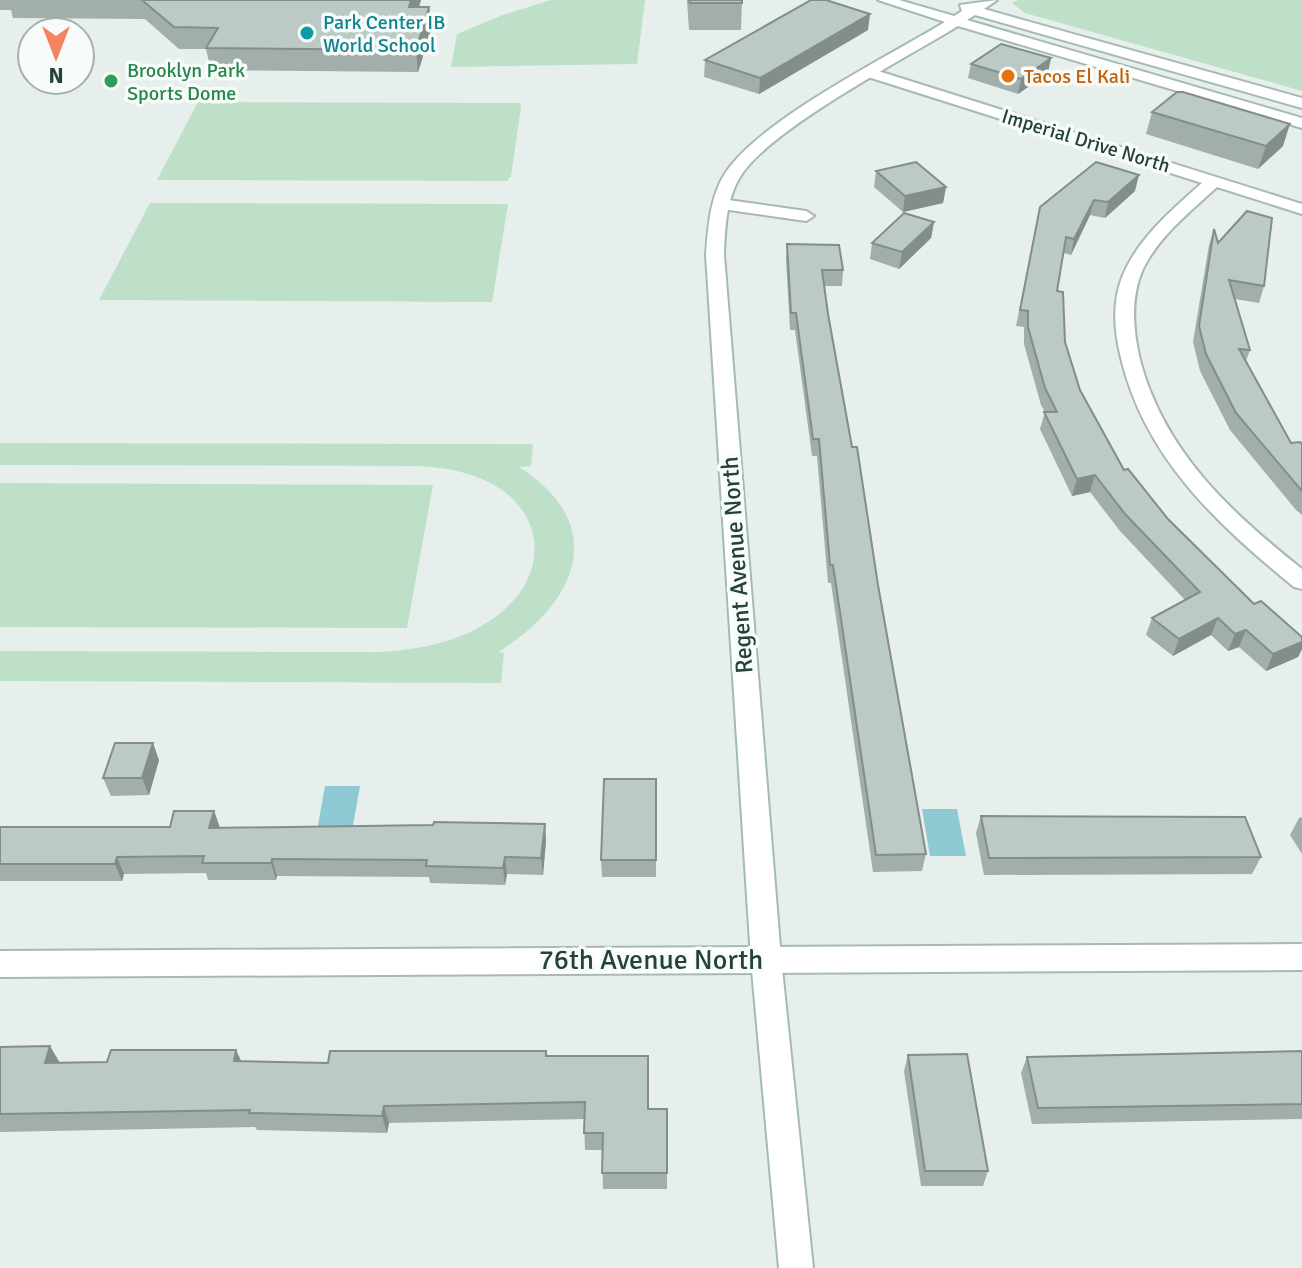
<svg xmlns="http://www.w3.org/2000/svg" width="1302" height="1268" viewBox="0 0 1302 1268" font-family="Signika,sans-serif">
	<rect width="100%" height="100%" fill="#e6efeb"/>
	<g fill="#bfe0c8">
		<polygon points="551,0 645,0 637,64 451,67 457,34 503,15"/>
		<polygon points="1018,0 1302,0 1302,91 1025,13 1012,3"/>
		<polygon points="198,102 520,103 521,107 511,176 507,181 157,180"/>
		<polygon points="150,203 508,204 492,302 99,300"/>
		<path d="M0,443L533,444L531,466L519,467C610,525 578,603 498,652L504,653L501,683L0,681V651L378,652C422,650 470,640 504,610C551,569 543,507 486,481C464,470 439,467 414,466L0,465Z"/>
		<polygon points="0,483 433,485 407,628 0,627"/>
	</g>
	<g fill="#8ec9d4">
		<polygon points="325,786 360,786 352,831 317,831"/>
		<polygon points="922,809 957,809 966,856 930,856"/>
	</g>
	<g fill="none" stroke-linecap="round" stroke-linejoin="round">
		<defs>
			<g id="street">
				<path d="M865,70H875L1302,204V214L1217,187C1190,212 1159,236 1143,269C1130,298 1133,330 1140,360C1164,451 1230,512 1302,569V589L1294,587C1217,524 1145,458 1121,358C1114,331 1112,301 1123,275C1139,237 1173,209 1202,183L865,76Z"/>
				<polygon points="721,199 806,211 814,216 806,221 715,208 715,200"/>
				<polygon points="1302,944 1302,970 0,977 0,951"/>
			</g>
			<path id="secondary" d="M878,0H899L954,16L962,11L960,5L997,0L984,9L1302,98V108L975,15L967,20L1302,118V128L958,26C906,58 768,130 740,177C726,200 725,229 724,255L781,959L813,1268H779L751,959L706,255C708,227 710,196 726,172C762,119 887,57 945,22Z"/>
		</defs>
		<use href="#street" stroke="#a8b8b2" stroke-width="4"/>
		<use href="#secondary" stroke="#a4bbb3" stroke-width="4"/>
		<use href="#street" fill="#fff" fill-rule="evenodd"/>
		<use href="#secondary" fill="#fff" fill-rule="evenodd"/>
	</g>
	<g fill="#a1aea9">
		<polygon points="0,0 421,0 419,7 429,7 432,28 418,72 211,70 206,49 179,49 145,19 13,18 11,10 0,10"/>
		<polygon points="687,0 742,0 741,30 689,30"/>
		<polygon points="868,30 759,94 704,77 705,60"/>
		<polygon points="971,64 1048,73 1018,94 968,78"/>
		<polygon points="1152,112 1283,146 1258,169 1146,134"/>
		<polygon points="876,171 946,187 943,203 903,212 874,187"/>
		<polygon points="1135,191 1105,218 1090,215 1071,255 1064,253 1057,291 1065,342 1080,390 1124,470 1168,519 1254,604 1302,637 1302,649 1298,657 1266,671 1239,647 1228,651 1211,635 1173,656 1146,635 1152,618 1185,600 1120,531 1090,492 1072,496 1040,429 1045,412 1041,405 1024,344 1024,327 1016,326 1040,207"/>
		<polygon points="934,222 931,238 899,269 870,259 872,243"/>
		<polygon points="1214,229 1218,243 1264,286 1259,303 1235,299 1250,350 1246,361 1291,443 1302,444 1302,515 1296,510 1230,430 1200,371 1193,342 1209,245"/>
		<polygon points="787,244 843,270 842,286 824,286 828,314 926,854 922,871 873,872 831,583 828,583 817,456 812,456 795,330 790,330 786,260"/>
		<polygon points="159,760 149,795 111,796 103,778"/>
		<polygon points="656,779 656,877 602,877 601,860"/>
		<polygon points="214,811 220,828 545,824 546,841 543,875 507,874 505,885 430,883 429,877 277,876 276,880 208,880 206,873 124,874 122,881 0,881 0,827 170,827"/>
		<polygon points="981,816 1261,857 1252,874 984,875 976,833"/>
		<polygon points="1302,817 1302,854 1290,835 1299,818"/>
		<polygon points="0,1047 60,1063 241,1061 328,1063 547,1056 648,1109 667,1109 667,1189 603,1189 602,1150 585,1150 584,1119 389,1123 387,1133 257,1130 255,1127 0,1132"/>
		<polygon points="1302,1051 1302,1119 1032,1124 1021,1073 1027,1057"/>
		<polygon points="908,1055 988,1171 983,1186 921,1186 904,1071"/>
	</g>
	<g fill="#838d89">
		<polygon points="411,0 421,0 412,28 409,7"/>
		<polygon points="429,7 432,28 418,72 416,50"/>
		<polygon points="870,14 868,30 759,94 760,78"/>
		<polygon points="1051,58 1048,73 1018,94 1021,79"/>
		<polygon points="1290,124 1283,146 1258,169 1266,146"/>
		<polygon points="1139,175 1135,191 1105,218 1108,202"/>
		<polygon points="946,187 943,203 903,212 905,196"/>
		<polygon points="1094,200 1090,215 1071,255 1074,239"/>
		<polygon points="934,222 931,238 899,269 902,252"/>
		<polygon points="1095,475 1090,492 1072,496 1077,479"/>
		<polygon points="1218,618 1211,635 1173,656 1179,639"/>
		<polygon points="1246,630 1239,647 1228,651 1235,634"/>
		<polygon points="1302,642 1302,649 1298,657 1266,671 1273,654"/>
		<polygon points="153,743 159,760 149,795 142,778"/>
		<polygon points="214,811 220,828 209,828"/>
		<polygon points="545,824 546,841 543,875 541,858"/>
		<polygon points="117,857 124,874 122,881 115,864"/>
		<polygon points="505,857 507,874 505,885 503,868"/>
		<polygon points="272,859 277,876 276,880 271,863"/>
		<polygon points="50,1046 60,1063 45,1063"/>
		<polygon points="236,1050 244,1067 234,1061"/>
		<polygon points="384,1106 389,1123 387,1133 382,1116"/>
	</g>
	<g fill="#bbcac4" stroke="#838d89" stroke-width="2">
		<polygon points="142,0 411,0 409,7 429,7 416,50 206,48 218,28 174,27"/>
		<polygon points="689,0 742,0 742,3 690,3"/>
		<polygon points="811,0 826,0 870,14 760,78 705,60"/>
		<polygon points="1001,44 1051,58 1021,79 971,64"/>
		<polygon points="1177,92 1183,92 1290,124 1266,146 1152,112"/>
		<polygon points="916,162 946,187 905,196 876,171"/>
		<polygon points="1096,162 1139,175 1108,202 1094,200 1074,239 1066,237 1057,291 1063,292 1065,342 1080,390 1124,470 1128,469 1168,519 1254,604 1261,601 1302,637 1302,642 1273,654 1246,630 1235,634 1218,618 1179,639 1152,618 1200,592 1125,514 1095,475 1077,479 1044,412 1057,412 1045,388 1028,327 1028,311 1020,310 1040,207"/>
		<polygon points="1247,211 1272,218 1264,286 1229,280 1250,350 1239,349 1291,443 1300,442 1302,444 1302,491 1236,413 1206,354 1199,326 1214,229 1218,243"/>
		<polygon points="904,213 934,222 902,252 872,243"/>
		<polygon points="787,244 839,245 843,270 822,270 828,314 852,447 857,447 878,585 926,854 876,855 833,565 830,565 819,439 813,439 796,313 791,313"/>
		<polygon points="115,743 153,743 142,778 103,778"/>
		<polygon points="604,779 656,779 656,860 601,860"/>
		<polygon points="174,811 214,811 209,828 433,825 434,822 545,824 541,858 505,857 503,868 426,866 427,860 272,859 271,863 202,863 204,856 117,857 115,864 0,864 0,827 170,827"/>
		<polygon points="981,816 1245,817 1261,857 989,858"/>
		<polygon points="50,1046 45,1063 107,1062 111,1050 236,1050 234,1061 328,1063 330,1051 546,1051 546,1056 648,1056 648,1109 667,1109 667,1173 602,1173 603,1133 584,1133 585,1102 384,1106 382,1116 249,1113 250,1110 0,1114 0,1047"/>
		<polygon points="1302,1051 1302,1104 1038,1108 1027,1057"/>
		<polygon points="967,1054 988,1171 925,1171 908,1055"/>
	</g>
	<circle fill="#0f9aa8" stroke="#f7fbf9" stroke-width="3" cx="307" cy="33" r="8"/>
	<circle fill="#e8710a" stroke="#f7fbf9" stroke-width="3" cx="1008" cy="76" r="8"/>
	<circle fill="#2e9e5b" stroke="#f7fbf9" stroke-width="3" cx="111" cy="81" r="8"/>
	<g text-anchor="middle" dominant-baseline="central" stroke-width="7" stroke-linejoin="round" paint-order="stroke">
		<g font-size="20" fill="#0d838f" stroke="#f7fbf9" text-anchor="start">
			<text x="323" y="22">Park Center IB<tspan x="323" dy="23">World School</tspan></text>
		</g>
		<g font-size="20" fill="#27864d" stroke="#f7fbf9" text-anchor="start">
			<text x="127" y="70">Brooklyn Park<tspan x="127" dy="23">Sports Dome</tspan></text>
		</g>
		<g font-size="20" fill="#c56008" stroke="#f7fbf9" text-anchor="start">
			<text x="1024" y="76">Tacos El Kali</text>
		</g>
		<g font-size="20" fill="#24423a" stroke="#f7fbf9">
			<text transform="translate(1086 141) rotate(17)">Imperial Drive North</text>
		</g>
		<g font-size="24" fill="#24423a" stroke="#f7fbf9">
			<text transform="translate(737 565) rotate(-94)">Regent Avenue North</text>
		</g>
		<g font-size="28" fill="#24423a" stroke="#f7fbf9">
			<text x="651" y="960">76th Avenue North</text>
		</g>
	</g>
	<g transform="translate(56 56) rotate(180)"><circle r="38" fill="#f7fbf9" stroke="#a3b1ad" stroke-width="2"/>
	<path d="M0-6L14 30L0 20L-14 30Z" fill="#f4845f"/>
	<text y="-12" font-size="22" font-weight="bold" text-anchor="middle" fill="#24423a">N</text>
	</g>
</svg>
